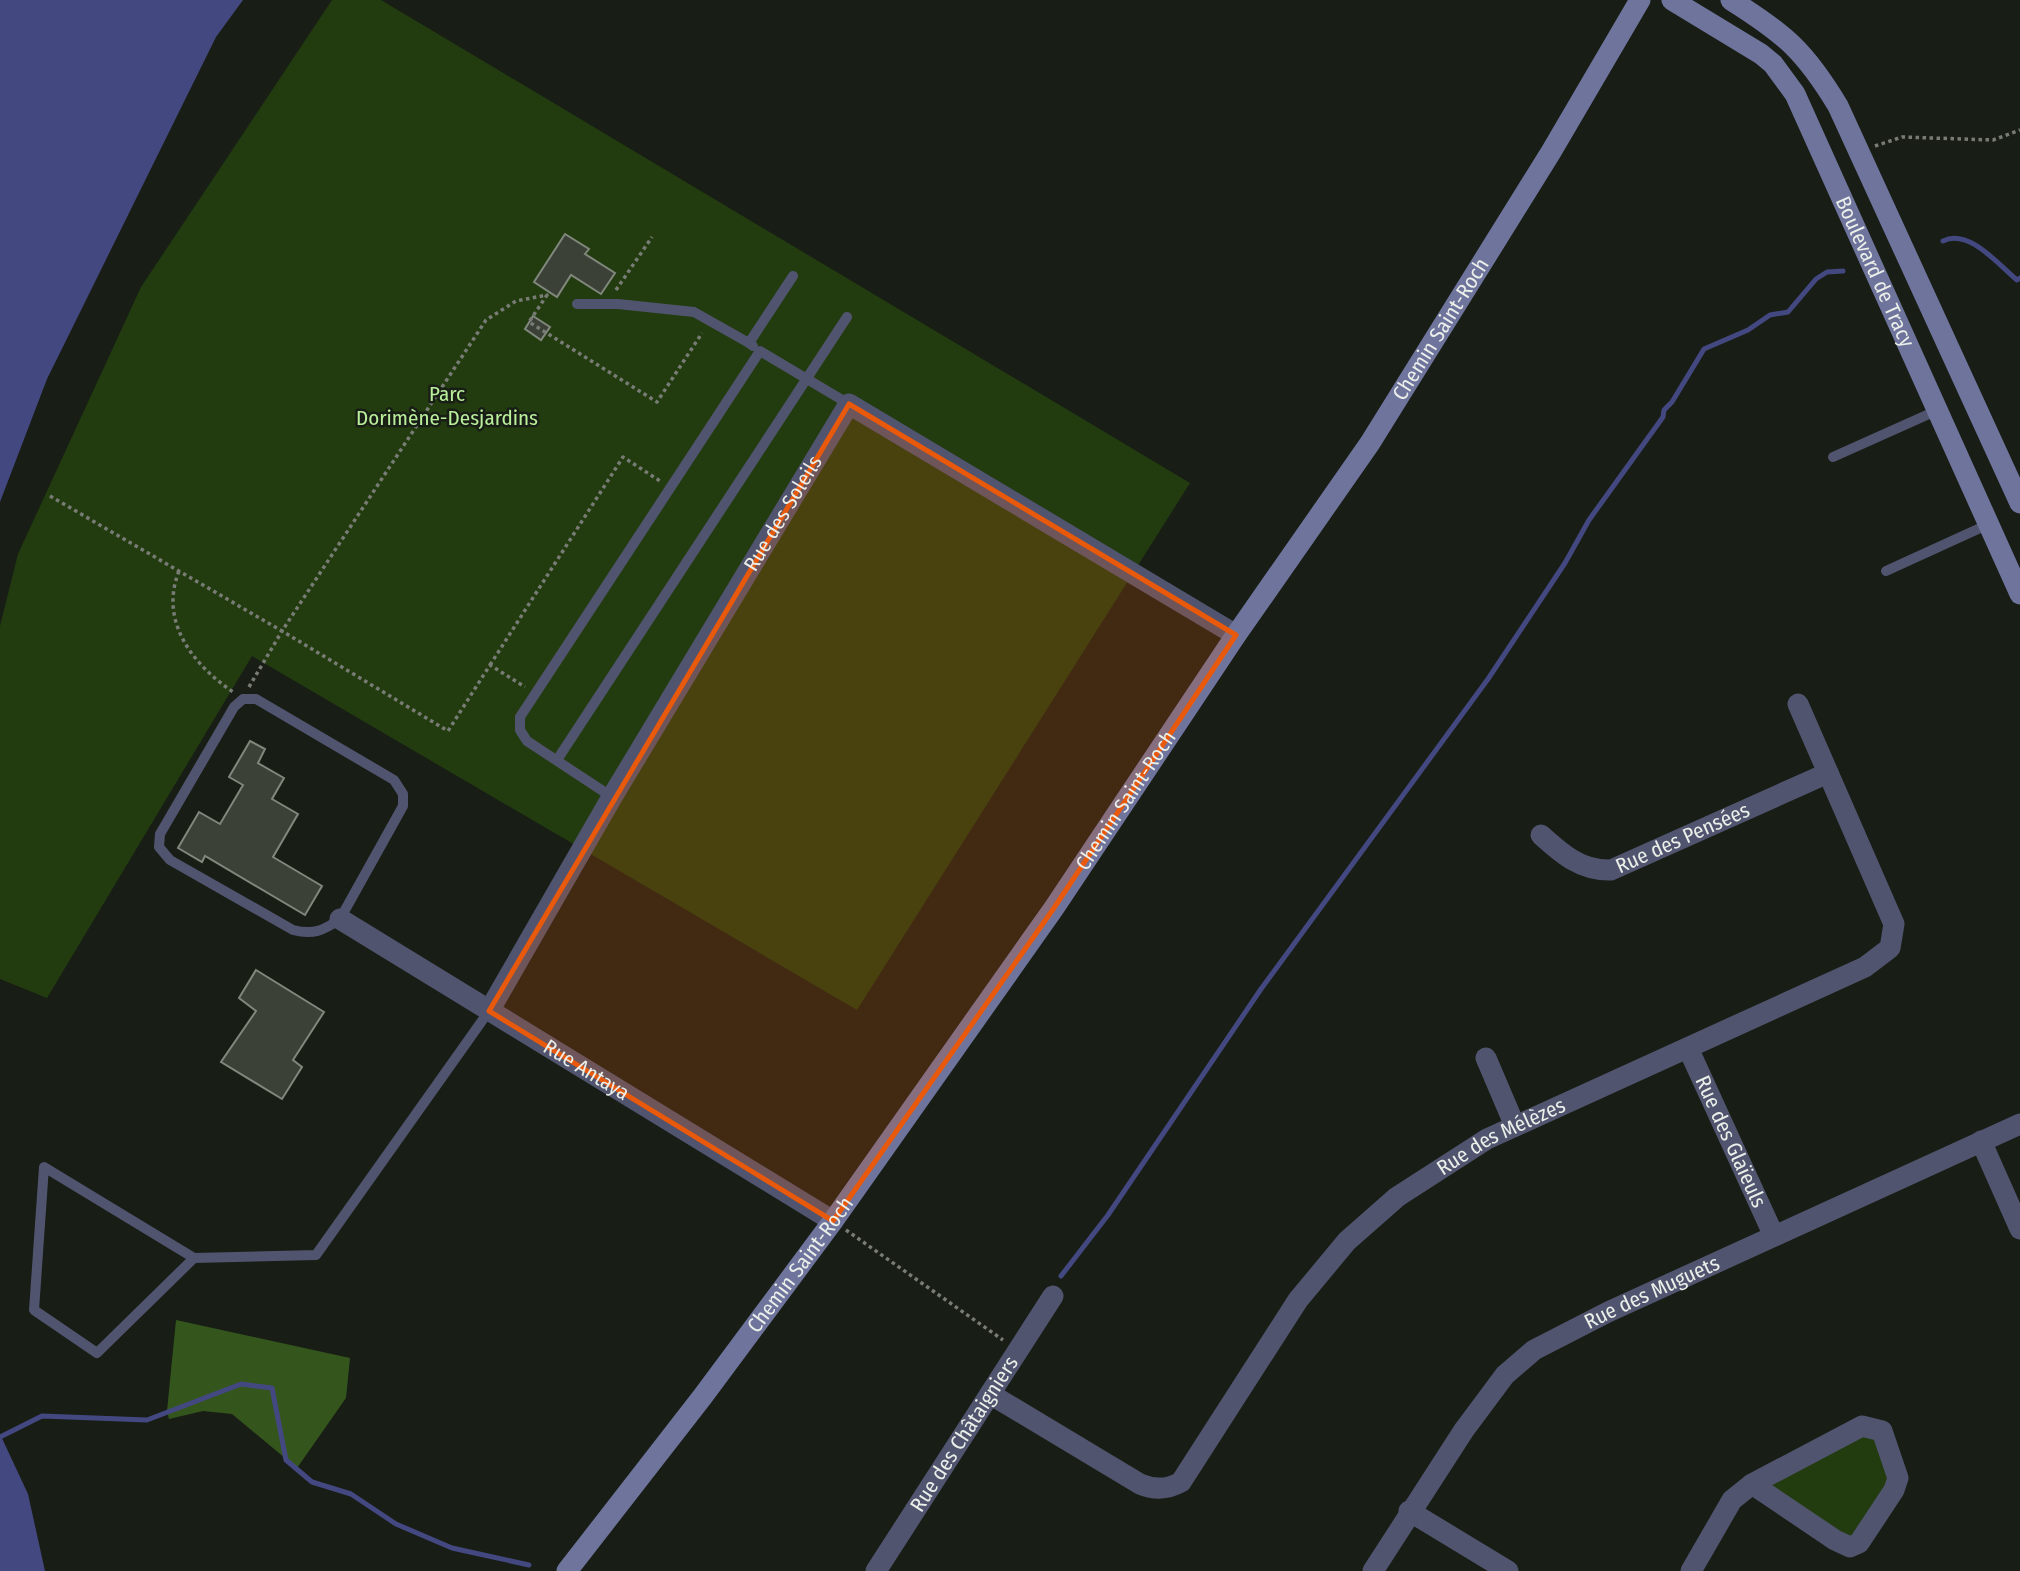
<svg xmlns="http://www.w3.org/2000/svg" width="2020" height="1571" viewBox="0 0 2020 1571" font-family="'Fira Sans Condensed',sans-serif">
	<rect width="100%" height="100%" fill="#181d15"/>
	<g fill="#223c10">
		<polygon points="332,0 381,0 1190,483 857,1010 252,656 47,998 0,979 0,626 18,554 141,287"/>
		<polygon points="1861,1430 1882,1431 1893,1480 1848,1544 1758,1481"/>
	</g>
	<polygon fill="#34561d" points="176,1320 350,1358 346,1398 297,1468 232,1414 203,1411 169,1419 167,1411"/>
	<g fill="#444881">
		<polygon points="0,0 243,0 216,37 47,379 0,502"/>
		<polygon points="0,1434 28,1494 45,1571 0,1571"/>
	</g>
	<g fill="none" stroke-linecap="round" stroke-linejoin="round">
		<g stroke="#444881" stroke-width="5">
			<path d="M1943,241C1968,228 1998,264 2017,280L2020,278"/>
			<polyline points="1061,1276 1108,1215 1261,989 1488,679 1565,563 1589,520 1663,417 1664,410 1672,402 1704,349 1748,330 1770,315 1788,312 1816,279 1827,272 1843,271"/>
			<polyline points="0,1437 42,1416 147,1420 241,1384 272,1388 286,1460 312,1482 351,1494 396,1524 452,1548 529,1565"/>
		</g>
	</g>
	<g fill="#3b4137" stroke="#80877c" stroke-width="2">
		<polygon points="565,234 589,249 585,254 615,273 601,294 571,275 557,297 534,282"/>
		<polygon points="533,316 550,327 541,340 525,329"/>
		<polygon points="250,741 265,749 258,763 284,778 272,799 298,814 273,857 322,886 305,915 205,856 202,862 178,848 199,812 220,824 243,785 229,777"/>
		<polygon points="256,970 324,1012 293,1060 302,1067 282,1099 221,1062 256,1011 239,998"/>
	</g>
	<g fill="none" stroke-linecap="round" stroke-linejoin="round">
		<g stroke="#787c75" stroke-width="3.5" stroke-dasharray="3.5 3.5" stroke-linecap="butt">
			<polyline points="1875,146 1902,137 1993,140 2020,130"/>
			<polyline points="616,290 652,237"/>
			<polyline points="50,496 282,631 486,320 516,301 547,295 529,322 657,402 702,333"/>
			<path d="M179,571C159,621 192,664 233,692"/>
			<polyline points="490,665 623,457 660,481"/>
			<polyline points="249,687 282,631 448,731 490,665 525,687"/>
			<polyline points="846,1230 1003,1340"/>
		</g>
		<g stroke="#51546e" stroke-width="10">
			<polyline points="577,304 618,304 694,312 749,343"/>
			<polyline points="753,346 749,343 793,276"/>
			<polyline points="1833,457 1938,410"/>
			<polyline points="1886,571 1989,524"/>
			<path d="M243,699H256L394,780L403,794V806L340,919C323,931 313,935 293,930L170,860L159,847L160,834L234,707Z"/>
			<polyline points="557,760 847,317"/>
			<polyline points="612,797 527,741 520,730 520,717 760,351 849,404"/>
			<polyline points="194,1258 44,1167 34,1310 97,1353 194,1258 316,1255 489,1011"/>
		</g>
		<g stroke="#51546e" stroke-width="21">
			<path id="s1" d="M1541,835C1562,854 1581,871 1611,870L1828,773"/>
			<path id="s2" d="M340,919L833,1221"/>
			<path id="s3" d="M489,1011L612,797L849,404L1236,635"/>
			<path id="s4" d="M1688,1048L1774,1236"/>
			<polyline points="1486,1058 1515,1126"/>
			<polyline points="1981,1141 2020,1229"/>
			<path id="s5" d="M990,1394L1140,1484C1154,1490 1167,1490 1181,1482L1298,1300L1347,1241L1397,1197L1487,1139L1865,967L1890,948L1894,924L1798,704"/>
			<polygon points="1862,1426 1882,1431 1898,1478 1894,1490 1859,1543 1850,1547 1835,1540 1752,1484"/>
			<polyline points="1409,1511 1508,1571"/>
			<path id="s6" d="M876,1571L1053,1296"/>
			<path id="s7" d="M1373,1571L1464,1430L1505,1375L1534,1350L1608,1312L2020,1124"/>
			<polyline points="1691,1571 1732,1500 1752,1484"/>
		</g>
		<g stroke="#6f749d" stroke-width="21">
			<path id="s8" d="M1672,0L1761,54L1773,64L1795,94L2020,594"/>
			<path d="M1731,0C1785,34 1805,51 1838,106L2020,503"/>
			<path id="s9" d="M567,1571L703,1396L833,1221L1054,908L1236,635L1370,443L1551,152L1640,0"/>
		</g>
	</g>
	<path fill="#e8590c" fill-opacity="0.2" stroke="#e8590c" stroke-width="5" stroke-linejoin="round" d="M849,404L1236,635L1054,908L833,1221L489,1011Z"/>
	<g text-anchor="middle" dominant-baseline="central" stroke-width="5" stroke-linejoin="round" paint-order="stroke">
		<g font-size="21" fill="#ebefe9" stroke="#181d15">
			<text stroke="none"><textPath href="#s8" startOffset="352">Boulevard de Tracy</textPath></text>
			<text stroke="none"><textPath href="#s9" startOffset="1519">Chemin Saint-Roch</textPath></text>
			<text stroke="none"><textPath href="#s3" startOffset="578">Rue des Soleils</textPath></text>
			<text stroke="none"><textPath href="#s9" startOffset="952">Chemin Saint-Roch</textPath></text>
			<text stroke="none"><textPath href="#s1" startOffset="159">Rue des Pensées</textPath></text>
			<text stroke="none"><textPath href="#s2" startOffset="289">Rue Antaya</textPath></text>
			<text stroke="none"><textPath href="#s5" startOffset="698">Rue des Mélèzes</textPath></text>
			<text stroke="none"><textPath href="#s4" startOffset="103">Rue des Glaïeuls</textPath></text>
			<text stroke="none"><textPath href="#s9" startOffset="385">Chemin Saint-Roch</textPath></text>
			<text stroke="none"><textPath href="#s7" startOffset="406">Rue des Muguets</textPath></text>
			<text stroke="none"><textPath href="#s6" startOffset="163">Rue des Châtaigniers</textPath></text>
		</g>
		<g font-size="21" fill="#b9ee9a" stroke="#181d15">
			<text x="447" y="394">Parc<tspan x="447" dy="24">Dorimène-Desjardins</tspan></text>
		</g>
	</g>
</svg>
